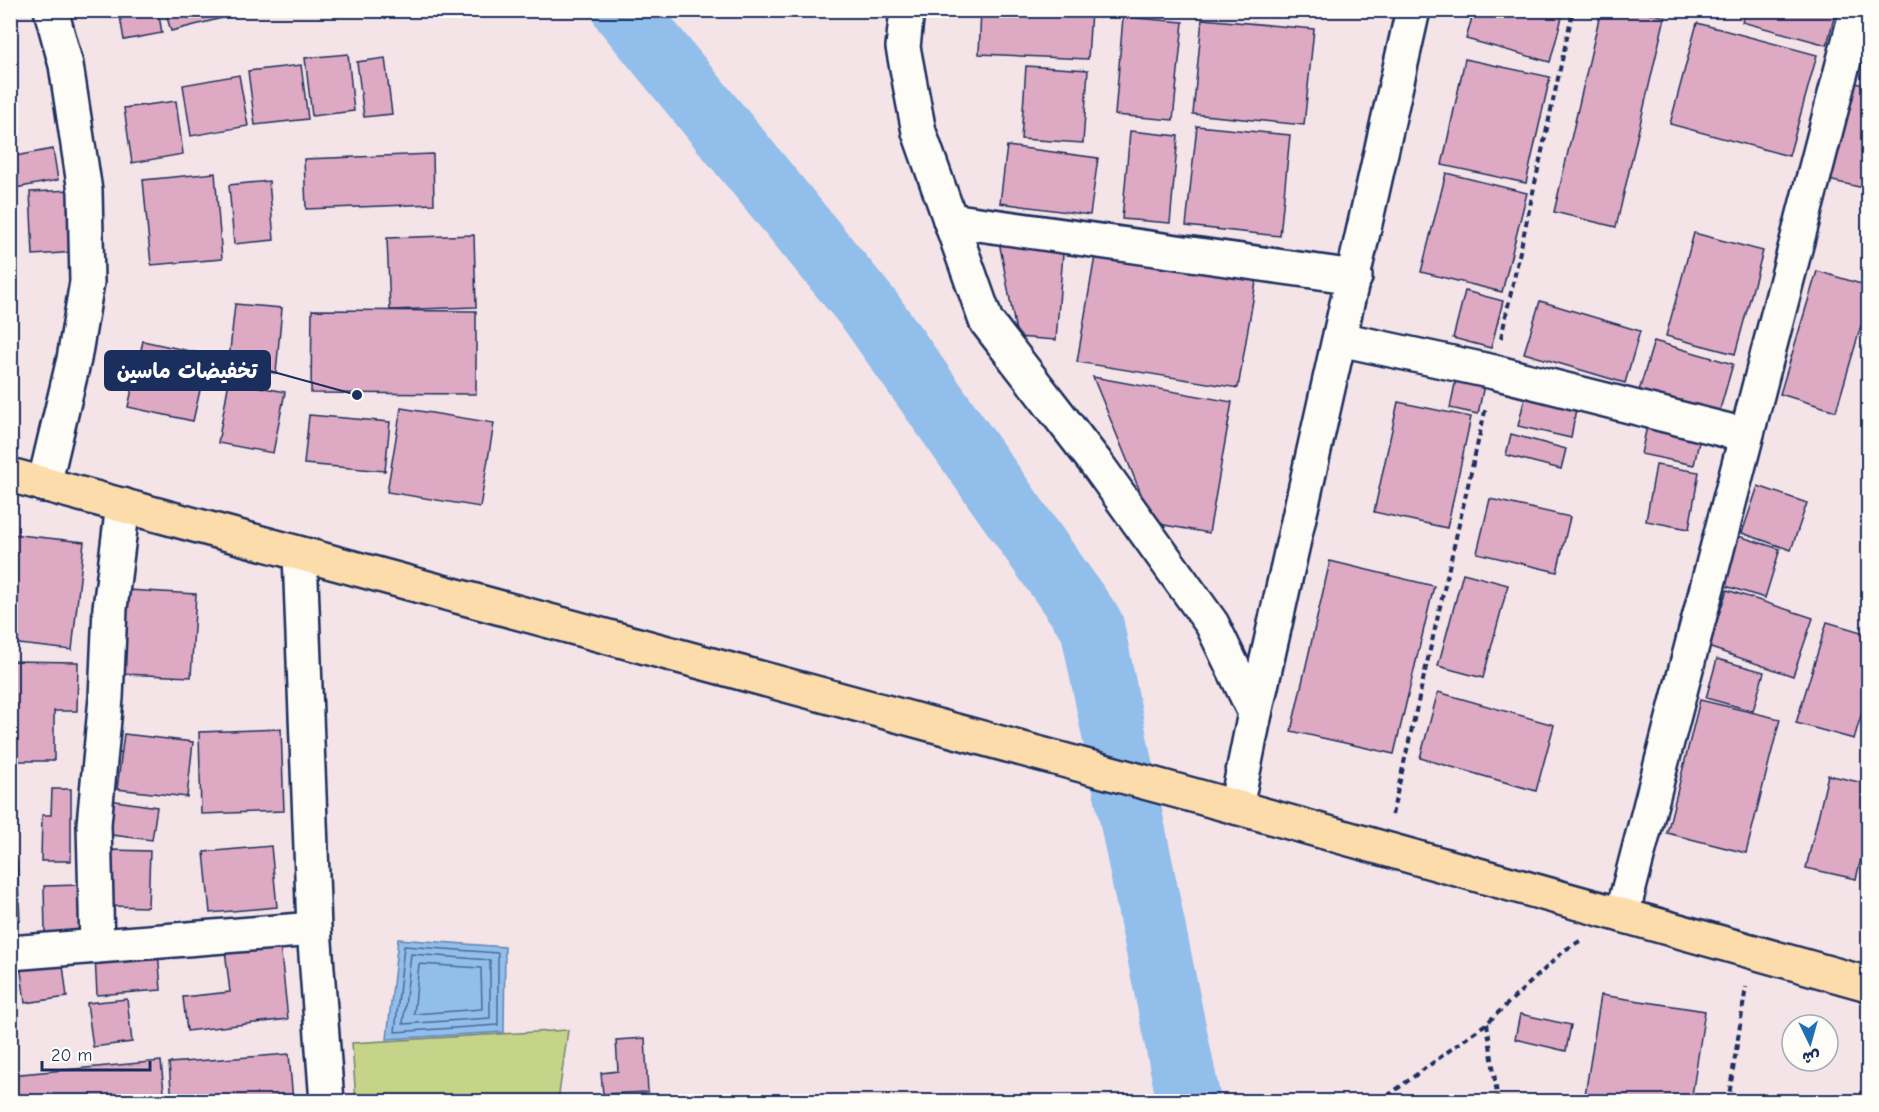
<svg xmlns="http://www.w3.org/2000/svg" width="1879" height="1112" viewBox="0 0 1879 1112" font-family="'Comic Neue','Playpen Sans Arabic',sans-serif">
	<rect width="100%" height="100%" fill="#f4e3e7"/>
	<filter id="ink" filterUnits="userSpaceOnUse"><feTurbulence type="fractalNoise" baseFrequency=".0167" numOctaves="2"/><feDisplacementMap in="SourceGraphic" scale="12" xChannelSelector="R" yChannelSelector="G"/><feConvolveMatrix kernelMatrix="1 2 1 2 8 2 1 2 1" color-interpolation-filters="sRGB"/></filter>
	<g filter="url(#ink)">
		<polygon fill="#c5d488" stroke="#708273" stroke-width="1.5" points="568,1030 558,1101 356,1101 352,1043"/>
		<polygon fill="#92beeb" stroke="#6285b3" stroke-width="1.5" points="398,939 505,947 504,1032 387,1039"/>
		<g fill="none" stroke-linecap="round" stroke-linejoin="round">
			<g stroke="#4b6896" stroke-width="1.5">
				<polygon points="404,946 498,953 498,1025 395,1032"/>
				<polygon points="411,954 490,960 490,1018 403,1024"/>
				<polygon points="419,964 481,968 482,1009 414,1014"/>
			</g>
			<polyline stroke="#92beeb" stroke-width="64" points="624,10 870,311 1092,626 1189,1102"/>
		</g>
		<g fill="#dea9c2" stroke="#1b2f5e" stroke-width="1.5">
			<polygon points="119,10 158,10 162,33 124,40"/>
			<polygon points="165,10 246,10 246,12 171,31"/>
			<polygon points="981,10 1091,10 1088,59 979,54"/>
			<polygon points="1474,10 1564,10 1550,62 1466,39"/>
			<polygon points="1601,10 1638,10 1665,17 1616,227 1554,212"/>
			<polygon points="1745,10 1836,10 1827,45 1742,22"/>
			<polygon points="1123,17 1183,22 1173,120 1115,115"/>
			<polygon points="1202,19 1314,29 1304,125 1193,114"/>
			<polygon points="1697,23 1817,55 1789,156 1670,124"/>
			<polygon points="348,54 354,111 312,116 305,58"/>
			<polygon points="385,58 392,114 364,117 357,62"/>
			<polygon points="1465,59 1550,77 1526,183 1442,165"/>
			<polygon points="301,65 308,119 255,125 248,71"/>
			<polygon points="1026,66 1088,70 1083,143 1021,139"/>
			<polygon points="239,75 248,126 191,136 183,85"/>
			<polygon points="1848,81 1868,86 1868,189 1824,179"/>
			<polygon points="176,101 183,154 132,163 124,108"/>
			<polygon points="1197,126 1290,135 1280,236 1186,226"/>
			<polygon points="1130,131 1178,136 1170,223 1122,219"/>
			<polygon points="1007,146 1098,158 1090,215 1000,203"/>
			<polygon points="53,149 58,180 10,189 10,157"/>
			<polygon points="433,154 434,204 306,209 304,159"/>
			<polygon points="215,173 222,259 151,265 143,180"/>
			<polygon points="1446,173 1527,193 1502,292 1421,272"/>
			<polygon points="269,181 274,240 234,244 229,185"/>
			<polygon points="73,190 76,252 33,255 30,192"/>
			<polygon points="1694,233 1763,251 1735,354 1666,336"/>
			<polygon points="474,235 476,307 390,310 387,238"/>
			<polygon points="998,236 1064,241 1056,340 1017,337"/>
			<polygon points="1096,250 1257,276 1238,388 1077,362"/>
			<polygon points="1817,271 1868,286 1868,302 1836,411 1780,394"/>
			<polygon points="1465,291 1503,301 1491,348 1453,338"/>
			<polygon points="1540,301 1640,331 1625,383 1524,353"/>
			<polygon points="235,304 282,308 276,373 228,369"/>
			<polygon points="312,310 476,311 476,394 311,393"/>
			<polygon points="143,341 208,355 193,421 128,407"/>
			<polygon points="1654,341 1733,364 1719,413 1639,391"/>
			<polygon points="1093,377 1232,402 1209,533 1153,523"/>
			<polygon points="1456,379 1484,385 1478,414 1450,408"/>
			<polygon points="229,381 285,392 273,453 218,443"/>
			<polygon points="1525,397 1576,408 1571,438 1518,426"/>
			<polygon points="1398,402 1471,417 1447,528 1374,512"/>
			<polygon points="401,408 494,423 480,507 387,492"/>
			<polygon points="309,415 390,422 385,471 304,464"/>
			<polygon points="1647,426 1700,437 1694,465 1641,454"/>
			<polygon points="1511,434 1566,449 1561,469 1506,455"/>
			<polygon points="1656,465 1699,472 1689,529 1646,521"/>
			<polygon points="1758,486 1807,503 1791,550 1742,533"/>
			<polygon points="1490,499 1570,517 1557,572 1477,553"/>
			<polygon points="10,534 84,542 72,650 10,643"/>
			<polygon points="1735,535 1780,549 1765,598 1719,584"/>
			<polygon points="1330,561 1434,586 1394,754 1291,731"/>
			<polygon points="1463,573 1508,585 1483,678 1438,666"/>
			<polygon points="127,590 196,594 191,677 123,674"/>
			<polygon points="1727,590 1813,618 1793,676 1708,647"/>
			<polygon points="1827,622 1868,634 1868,692 1854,739 1796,723"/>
			<polygon points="1717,659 1764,672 1753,711 1706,698"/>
			<polygon points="10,661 78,662 77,711 54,711 54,761 10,761"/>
			<polygon points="1438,692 1554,725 1536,791 1420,758"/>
			<polygon points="1700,700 1780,719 1746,853 1667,833"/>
			<polygon points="281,729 284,811 201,814 199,732"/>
			<polygon points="124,734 193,742 187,797 117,789"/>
			<polygon points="1828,775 1868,784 1868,830 1856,879 1806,868"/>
			<polygon points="52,789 71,789 71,861 41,861 42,815 51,815"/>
			<polygon points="109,800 157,807 152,840 104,834"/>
			<polygon points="271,846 277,907 210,913 204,852"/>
			<polygon points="111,850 150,851 148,907 109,906"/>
			<polygon points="10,862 17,862 20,920 10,920"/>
			<polygon points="80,885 81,933 45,933 44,886"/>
			<polygon points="280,944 288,1019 187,1031 183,997 230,992 225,950"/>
			<polygon points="158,951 161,990 97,995 95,956"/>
			<polygon points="62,957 67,997 25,1003 20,963"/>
			<polygon points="1601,995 1705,1011 1691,1102 1577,1102 1585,1095"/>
			<polygon points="127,999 132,1042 93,1047 87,1003"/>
			<polygon points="1520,1014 1571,1025 1566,1051 1515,1039"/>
			<polygon points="645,1038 648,1092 603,1094 601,1073 618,1071 616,1040"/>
			<polygon points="289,1054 293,1102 172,1102 169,1063"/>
			<polygon points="161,1061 165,1102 10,1102 10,1075"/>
		</g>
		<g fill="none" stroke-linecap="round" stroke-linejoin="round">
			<defs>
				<g id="minor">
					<polyline points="907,10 903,47 919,132 986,321 1096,463 1212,624 1255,713 1236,807"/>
					<polyline points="950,220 1355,277"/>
					<polyline points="1340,339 1494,372 1745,435"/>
					<polyline points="44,485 74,359 87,282 85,191 66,65 51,10"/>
					<polyline points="300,554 314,929 327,1102"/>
					<polyline points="1255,713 1413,10"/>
					<polyline points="1622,915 1857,10"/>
					<polyline points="97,946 94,824 106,698 110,608 123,505"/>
					<polyline points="10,953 314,929"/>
				</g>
				<polyline id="major" points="10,475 1196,796 1868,984"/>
			</defs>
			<use href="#minor" stroke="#1b2f5e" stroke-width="38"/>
			<use href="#major" stroke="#1b2f5e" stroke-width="38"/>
			<g stroke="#1b2f5e" stroke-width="4" stroke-dasharray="6 4.5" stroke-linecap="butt">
				<polyline points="1501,338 1573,10"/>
				<polyline points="1392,815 1486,407"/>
				<polyline points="1487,1023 1498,1102"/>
				<polyline points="1379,1102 1487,1023 1565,950 1580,941"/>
				<polyline points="1728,1102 1746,987"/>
			</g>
			<use href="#minor" stroke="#fdfcf7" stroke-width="33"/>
			<use href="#major" stroke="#fddcac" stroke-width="33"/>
		</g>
	</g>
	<path fill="none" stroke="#1b2f5e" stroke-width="2" d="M357 395L270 371"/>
	<circle fill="#1b2f5e" stroke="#fdfcf7" stroke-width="2" cx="357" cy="395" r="6"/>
	<rect fill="#1b2f5e" stroke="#1b2f5e" stroke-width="2" x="105" y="351" width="165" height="39" rx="6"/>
	<g font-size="21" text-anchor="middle" font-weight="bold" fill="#fff">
		<text x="187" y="378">تخفيضات ماسين</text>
	</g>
	<rect width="1879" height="1112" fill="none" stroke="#fdfcf7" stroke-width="36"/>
	<rect x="18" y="18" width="1843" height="1076" fill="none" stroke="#1b2f5e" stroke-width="2" filter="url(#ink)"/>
	<g transform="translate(1810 1043) rotate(175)"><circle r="28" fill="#fdfcf7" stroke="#a3aaba" stroke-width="1.5"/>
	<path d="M0-4.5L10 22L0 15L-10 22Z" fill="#1f6fb2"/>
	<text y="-9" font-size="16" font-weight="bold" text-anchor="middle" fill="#1b2f5e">ش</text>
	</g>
	<path d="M42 1061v9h108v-9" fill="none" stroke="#1b2f5e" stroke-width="3"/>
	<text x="51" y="1061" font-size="18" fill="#1b2f5e" stroke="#fdfcf7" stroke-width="4.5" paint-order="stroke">20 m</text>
</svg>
